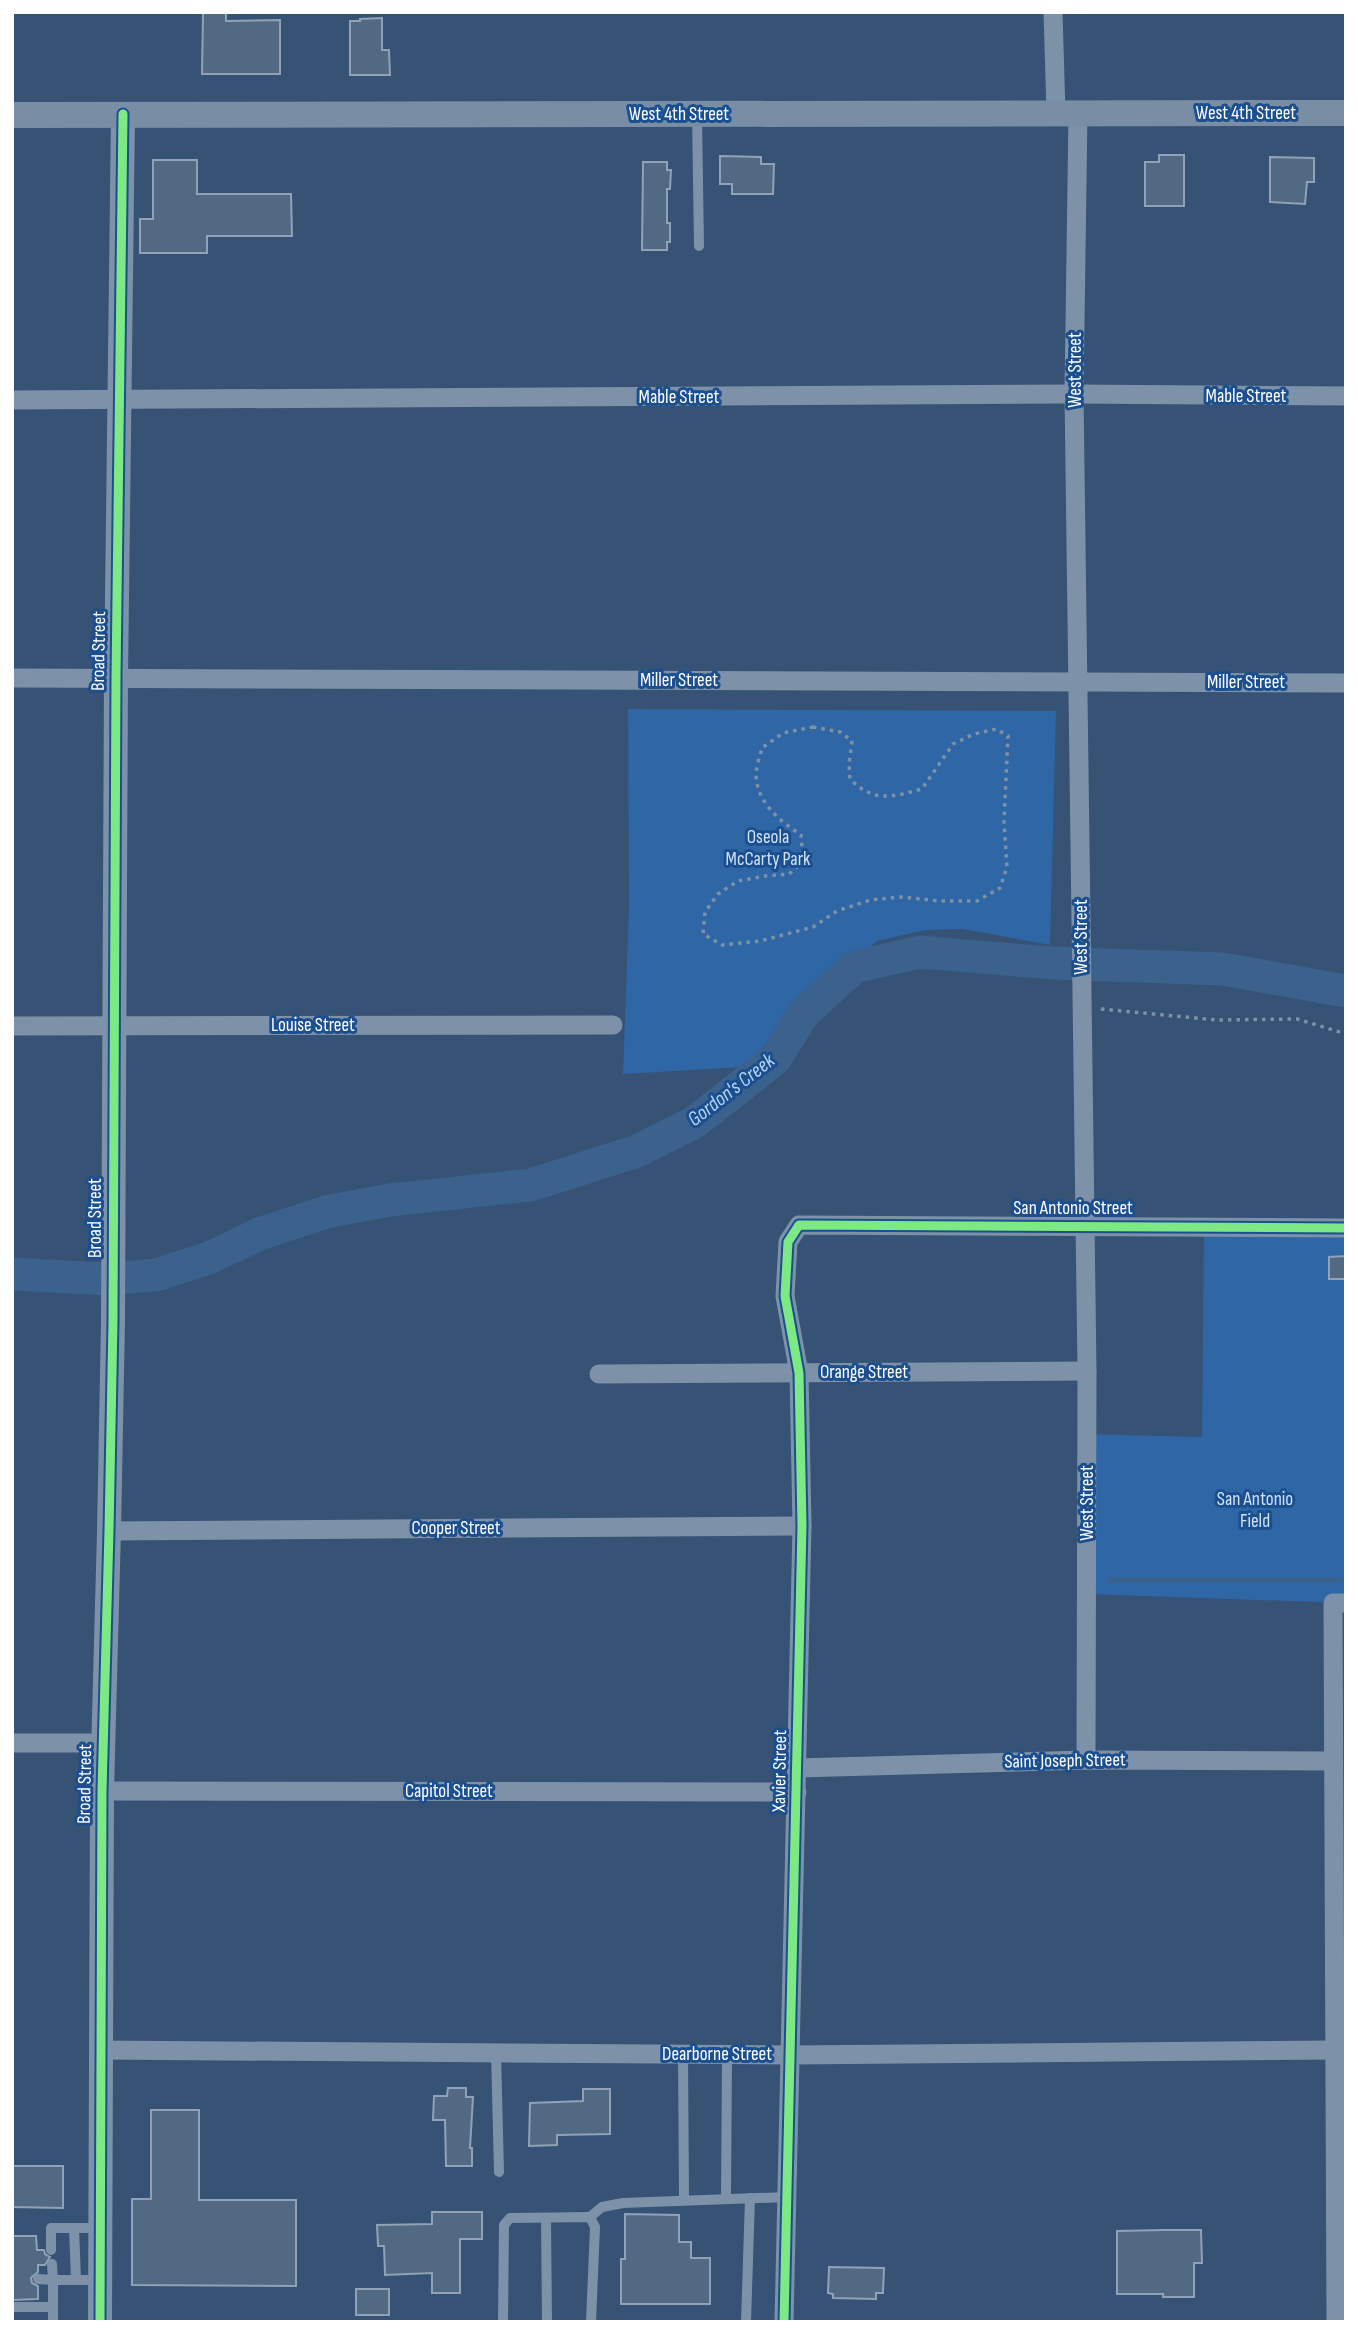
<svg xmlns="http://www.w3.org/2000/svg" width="1358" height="2334" viewBox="0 0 1358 2334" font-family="'Sofia Sans Condensed',sans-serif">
	<rect width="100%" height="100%" fill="#365274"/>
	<g fill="#2f66a5">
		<polygon points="628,709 1056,711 1050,945 963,929 925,930 877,941 858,957 837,968 812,986 789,1013 777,1031 744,1067 623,1074 629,905"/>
		<polygon points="1204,1227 1346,1228 1346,1603 1087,1594 1087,1434 1202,1437"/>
	</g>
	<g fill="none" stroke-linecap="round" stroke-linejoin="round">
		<polyline stroke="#3b618d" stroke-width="5" points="1110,1580 1340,1580"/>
		<polyline stroke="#3b618d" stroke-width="33" points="12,1274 105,1279 156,1275 209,1258 262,1233 326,1212 390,1200 531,1185 637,1151 695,1122 775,1059 803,1014 854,967 920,952 1051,963 1222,969 1346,991"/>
	</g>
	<g fill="#526984" stroke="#92a2b6" stroke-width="2">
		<polygon points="203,12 226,12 226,21 280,20 280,74 202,74"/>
		<polygon points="382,18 382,50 389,50 390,75 350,75 350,21 360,21 360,19"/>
		<polygon points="1159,155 1184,155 1184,206 1145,206 1145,162 1159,162"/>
		<polygon points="720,156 761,157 761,164 774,164 773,194 732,194 732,184 720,184"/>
		<polygon points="1270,157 1314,158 1314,182 1307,182 1305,204 1270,202"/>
		<polygon points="153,160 197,160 197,194 291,194 292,236 207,236 207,253 140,253 140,219 153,219"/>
		<polygon points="643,162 667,162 667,170 671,170 670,189 667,189 667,223 670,223 670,242 667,242 667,250 642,250"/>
		<polygon points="1346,1256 1346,1279 1329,1279 1329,1257"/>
		<polygon points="448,2088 466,2088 466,2097 473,2097 470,2148 472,2148 472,2166 446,2166 445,2120 433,2120 434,2096 447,2096"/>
		<polygon points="583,2089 610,2089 610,2134 557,2135 557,2145 529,2146 530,2103 583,2101"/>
		<polygon points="151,2110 199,2110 199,2200 296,2200 296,2286 132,2285 132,2199 151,2199"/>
		<polygon points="12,2166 63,2166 63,2208 12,2207"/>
		<polygon points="432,2212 482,2212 482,2239 460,2239 460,2293 432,2293 432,2273 385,2275 384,2246 378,2246 377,2225 432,2224"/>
		<polygon points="625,2214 679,2215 679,2242 691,2242 691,2258 710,2258 710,2304 621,2304 621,2259 625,2259"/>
		<polygon points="1163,2230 1201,2230 1202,2263 1194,2263 1194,2297 1163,2297 1163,2294 1117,2294 1117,2231"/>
		<polygon points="12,2236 36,2236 37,2250 44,2250 45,2254 50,2257 45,2265 38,2265 38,2272 31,2278 32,2283 38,2286 38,2299 12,2300"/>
		<polygon points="829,2267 884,2268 883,2293 876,2293 876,2299 833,2298 833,2294 828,2293"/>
		<rect x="356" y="2289" width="33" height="26"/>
	</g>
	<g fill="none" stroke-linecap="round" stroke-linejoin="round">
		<g stroke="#7d92a8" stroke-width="3.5" stroke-dasharray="3.5 5" stroke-linecap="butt">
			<path d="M813,727L840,732L852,741L849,764L850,779C874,803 892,797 922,789L953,744L974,734L996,729L1008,736L1004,822L1007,867L1000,888L977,901H940L901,897L870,900L837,911L813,927L760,941L722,945L703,934L705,912L718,894L738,881L765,876L789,874L803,862L801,835C780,821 757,803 756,775C756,767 760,756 762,748L783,733Z"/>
			<polyline points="1101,1009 1217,1020 1297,1019 1346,1034"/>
		</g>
		<g stroke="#7d92a8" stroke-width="10">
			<polyline points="697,114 699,246"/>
			<polyline points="496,2052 499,2172"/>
			<polyline points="683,2054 684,2199"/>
			<polyline points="726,2198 727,2054"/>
			<polyline points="590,2217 602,2207 623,2203 787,2197"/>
			<polyline points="546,2218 547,2322"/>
			<polyline points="51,2250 51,2228 74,2228"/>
			<polyline points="38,2279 53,2280 52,2264"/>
			<polyline points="76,2280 74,2228 99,2228"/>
			<polyline points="12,2307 53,2307 53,2322"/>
			<polyline points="53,2307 53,2280 99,2280"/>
			<polyline points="503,2322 504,2225 510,2218 590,2217 595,2227 591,2322"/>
			<polyline points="746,2322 750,2198"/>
		</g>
		<g stroke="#7d92a8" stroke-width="19">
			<polyline points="1053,12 1056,113"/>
			<polyline points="1078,113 1074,394 1087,1371 1086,1760"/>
			<polyline points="12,400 1074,394 1346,396"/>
			<polyline points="12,678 1346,683"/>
			<polyline points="12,1026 613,1025"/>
			<polyline points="599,1374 1087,1371"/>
			<polyline points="109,1531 802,1526"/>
			<polyline points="12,1743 103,1743"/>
			<polyline points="797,1768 1086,1760 1333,1761"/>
			<polyline points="102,1791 797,1792"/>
			<polyline points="100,2050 791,2055 1335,2050"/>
			<polyline points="784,2322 802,1526 799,1373 785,1296 788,1242 799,1225 1346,1228"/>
			<polyline points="1336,2322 1333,1603 1346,1603"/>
		</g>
		<polyline stroke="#7d92a8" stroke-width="24" points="100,2322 102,1791 109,1531 113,1321 116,678 123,114"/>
		<polyline stroke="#798da4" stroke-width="26" points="12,115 1346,113"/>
		<defs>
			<g id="cycleway">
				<polyline points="100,2322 102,1791 109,1531 113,1321 116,678 123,114"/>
				<polyline points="784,2322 802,1526 799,1373 785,1296 788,1242 799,1225 1346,1228"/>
			</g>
		</defs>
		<use href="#cycleway" stroke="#1b4f8f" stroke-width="13"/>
		<use href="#cycleway" stroke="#7ce984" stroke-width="9"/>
	</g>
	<g text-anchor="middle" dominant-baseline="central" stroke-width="6" stroke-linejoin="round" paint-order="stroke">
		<g font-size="19" fill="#fff" stroke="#1b4f8f">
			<text x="1246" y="113">West 4th Street</text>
			<text x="679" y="114">West 4th Street</text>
			<text transform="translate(1075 370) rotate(-90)">West Street</text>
			<text x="1246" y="396">Mable Street</text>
			<text x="679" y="397">Mable Street</text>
			<text transform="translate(99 651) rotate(-89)">Broad Street</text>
			<text x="679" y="680">Miller Street</text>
			<text x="1246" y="682">Miller Street</text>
			<text transform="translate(1081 937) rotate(-90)">West Street</text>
			<text x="313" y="1025">Louise Street</text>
			<text x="1073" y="1208">San Antonio Street</text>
			<text transform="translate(95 1218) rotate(-90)">Broad Street</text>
			<text x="864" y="1372">Orange Street</text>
			<text transform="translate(1087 1503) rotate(-90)">West Street</text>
			<text x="456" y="1528">Cooper Street</text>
			<text transform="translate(1065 1761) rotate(-1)">Saint Joseph Street</text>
			<text transform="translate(780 1771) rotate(-89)">Xavier Street</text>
			<text transform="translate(85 1784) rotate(-89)">Broad Street</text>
			<text x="449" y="1791">Capitol Street</text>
			<text x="717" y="2054">Dearborne Street</text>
		</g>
		<g font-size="19" fill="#cfe3fa" stroke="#1b4f8f">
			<text x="768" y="837">Oseola<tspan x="768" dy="22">McCarty Park</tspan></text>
			<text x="1255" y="1499">San Antonio<tspan x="1255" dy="22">Field</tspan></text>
		</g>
		<g font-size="21" font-style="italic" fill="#b5d3f5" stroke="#1b4f8f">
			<text transform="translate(731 1090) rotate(-38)">Gordon's Creek</text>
		</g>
	</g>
	<rect width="1358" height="2334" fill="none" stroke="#ffffff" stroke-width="28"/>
</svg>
